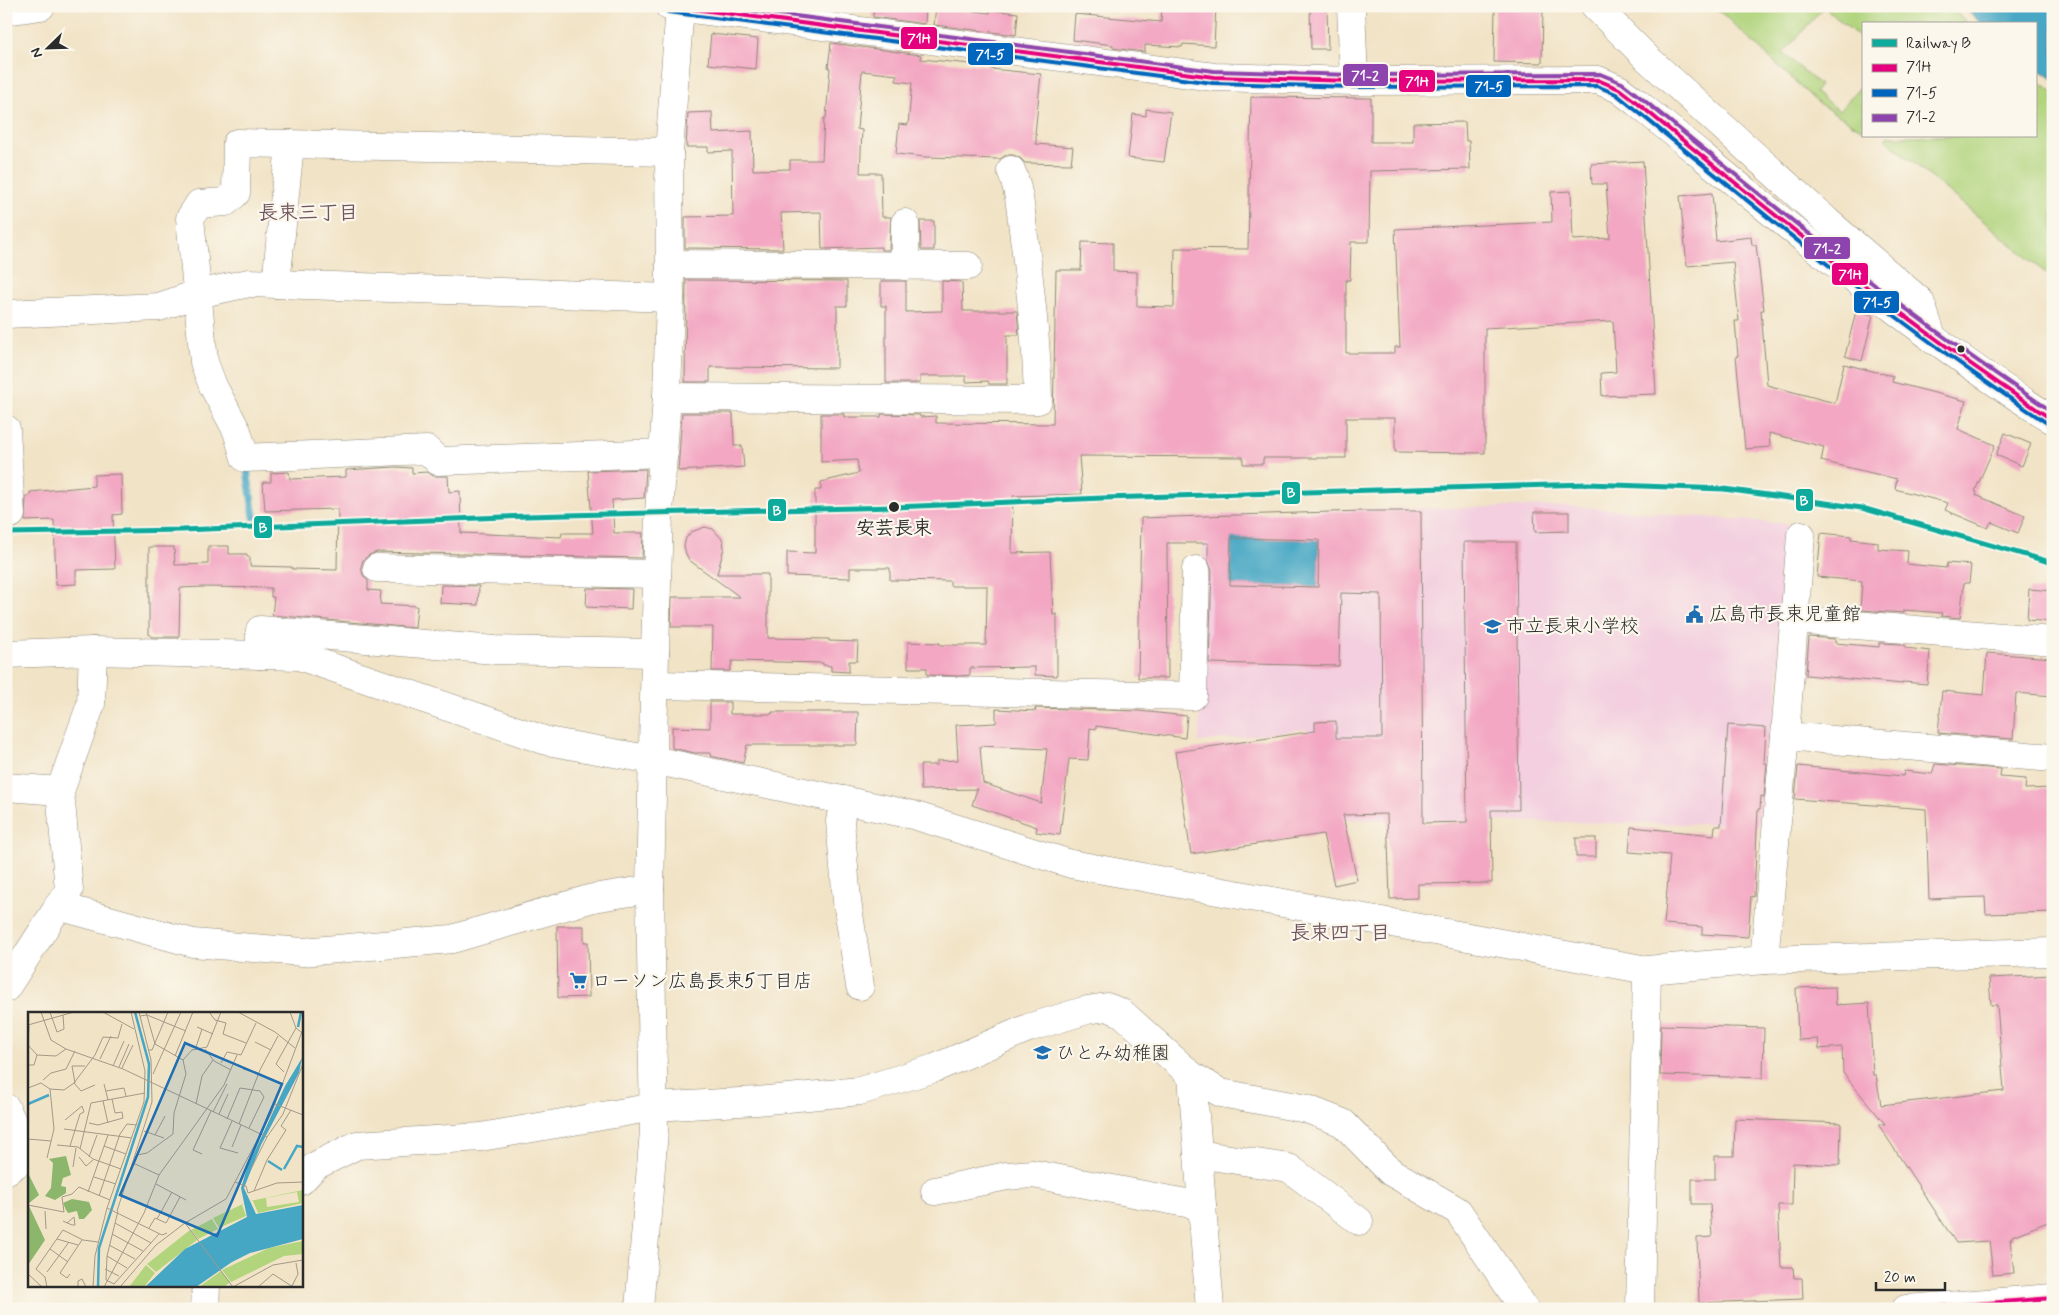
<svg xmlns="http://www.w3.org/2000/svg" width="2059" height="1315" viewBox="0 0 2059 1315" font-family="Mynerve,'Klee One',sans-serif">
	<rect width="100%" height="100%" fill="#fbf7ec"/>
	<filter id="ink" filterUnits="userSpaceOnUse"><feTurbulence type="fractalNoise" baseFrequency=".02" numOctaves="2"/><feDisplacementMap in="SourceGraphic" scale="10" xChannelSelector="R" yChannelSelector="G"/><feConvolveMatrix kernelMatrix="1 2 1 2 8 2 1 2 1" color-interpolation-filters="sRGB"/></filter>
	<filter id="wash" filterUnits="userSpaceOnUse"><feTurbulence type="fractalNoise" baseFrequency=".0096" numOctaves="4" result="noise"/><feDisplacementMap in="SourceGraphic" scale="20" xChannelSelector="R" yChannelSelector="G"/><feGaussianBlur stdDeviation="1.12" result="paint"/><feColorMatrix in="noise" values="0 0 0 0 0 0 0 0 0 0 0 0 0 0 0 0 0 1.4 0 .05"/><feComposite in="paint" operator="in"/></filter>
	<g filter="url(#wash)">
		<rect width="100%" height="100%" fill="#f1e3c6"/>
		<polygon fill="#f3cfdf" points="1571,506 1789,524 1768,825 1320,819 1306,729 1199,742 1204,515 1370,509"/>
		<g fill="#b1d47d" stroke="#6e8054">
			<polygon points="1714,6 1947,6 1966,21 1964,24 1863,24 1863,40 1824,7 1783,53 1820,85 1815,92 1839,111 1863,84 1863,130 1818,103"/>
			<polygon points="2035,78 2053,92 2053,279 1885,139 1888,136 2035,136"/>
		</g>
		<g fill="#46a7c5" stroke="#386978">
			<polygon points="1962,6 2053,6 2053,79 2035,66 2035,24 1982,24"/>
			<polygon points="1231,538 1319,540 1318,587 1230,585"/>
		</g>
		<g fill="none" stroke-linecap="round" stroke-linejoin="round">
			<polyline stroke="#46a7c5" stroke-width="7" points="246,463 254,517"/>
		</g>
		<g id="blocks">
			<g fill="#f3a7c3" fill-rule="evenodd">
				<polygon points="874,6 926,8 925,24 873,17"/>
				<polygon points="936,6 990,13 990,10 1018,13 1016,35 934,25"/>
				<polygon points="1189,6 1216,6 1214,46 1183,44 1182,47 1145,45 1145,52 1113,48 1113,45 1073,40 1075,14 1161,22 1162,7 1189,9"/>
				<polygon points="1310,6 1327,6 1328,49 1311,49"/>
				<polygon points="1495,6 1543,6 1542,63 1494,62"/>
				<polygon points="711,34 758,39 756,69 708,64"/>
				<polygon points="831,43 921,55 921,59 991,66 991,69 1041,74 1035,134 1036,134 1036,144 1073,147 1071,164 1025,163 1020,158 1013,155 1006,155 1000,159 926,157 896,154 899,124 908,125 912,83 896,81 897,75 862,71 857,129 862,130 860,173 881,173 882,217 891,217 889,250 881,250 881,247 822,249 821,212 781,213 783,249 685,248 685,217 733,216 732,151 708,152 708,147 686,147 688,113 712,112 713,133 752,131 753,170 790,169 790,160 822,160 824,118 826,118 830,68 828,68"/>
				<polygon points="1251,97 1371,98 1371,142 1413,142 1413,123 1465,122 1466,141 1469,141 1470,169 1370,171 1369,242 1351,242 1350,280 1346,280 1346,353 1395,353 1395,347 1400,347 1395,229 1552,222 1551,192 1571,191 1573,240 1610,238 1606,184 1592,184 1591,164 1643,161 1656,394 1602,396 1601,373 1616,372 1613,321 1485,328 1485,453 1395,452 1395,418 1346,418 1346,458 1263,458 1263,464 1243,464 1243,457 1079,456 1082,494 1013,496 1012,553 1050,552 1053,615 1057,614 1057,676 1035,675 1035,667 970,668 970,675 959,676 927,675 927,668 908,668 908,642 940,643 940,645 986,645 987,586 950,586 950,581 890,580 890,568 850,568 850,578 787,576 787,552 815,553 815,490 821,490 821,482 859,473 857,460 821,462 821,414 844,414 844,417 881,417 881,414 920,415 920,417 936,416 936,423 1053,424 1056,270 1081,270 1082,242 1113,243 1113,271 1137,272 1137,306 1174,307 1175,248 1248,249"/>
				<polygon points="1146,109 1171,112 1164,162 1128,158 1133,114 1146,116"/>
				<polygon points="1712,193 1716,241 1751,237 1752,245 1756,245 1764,310 1761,310 1767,385 1835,403 1844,364 1893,376 1892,382 1966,401 1958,429 1995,445 1975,491 1977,492 1976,495 2025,516 2018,533 1991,522 1988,528 1945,510 1948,503 1895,489 1897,479 1821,461 1824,447 1769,433 1770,447 1745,449 1736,356 1738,356 1735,321 1739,321 1733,262 1687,266 1680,196"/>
				<polygon points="920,221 934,221 934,250 921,250"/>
				<polygon points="686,280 847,281 847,306 837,306 837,368 710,367 710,382 685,382"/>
				<polygon points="881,281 906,281 906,312 942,311 942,281 962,282 963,311 1017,311 1019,335 1007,335 1007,384 989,384 988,381 966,382 966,376 920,376 920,383 886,383 886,306 881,306"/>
				<polygon points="1856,311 1873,315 1862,361 1845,356"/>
				<polygon points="682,413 733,413 734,446 742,446 744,467 678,471"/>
				<polygon points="2005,433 2031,444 2022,466 1996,455"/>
				<polygon points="395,467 412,468 412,473 428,472 433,476 448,476 449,492 460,491 461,533 561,537 562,533 593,533 588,471 646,469 644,498 612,500 614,533 643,533 642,558 377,552 369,555 363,560 361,567 363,575 368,581 368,590 381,591 380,604 417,606 415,628 272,615 274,597 271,597 271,588 203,587 180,588 179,637 151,637 151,635 149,635 149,547 174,547 175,565 208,564 208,546 229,546 229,554 247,554 247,557 250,557 250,566 292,567 292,569 337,570 338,509 265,511 263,482 271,482 271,473 289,472 290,479 346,477 346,470"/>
				<polygon points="121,474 122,514 113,515 115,569 76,570 76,584 56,585 54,520 25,521 26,496 30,496 30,492 94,486 94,475"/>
				<path d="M1362,511H1421L1423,823L1467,822L1464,542H1516L1519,810H1491L1492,883L1418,884V898L1390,899L1387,814L1343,815L1357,880L1334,885L1323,834L1191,854L1175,752L1315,731V722L1336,721V738H1382L1381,594L1341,593L1339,666L1209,663L1212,570L1208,561V543H1167L1168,678H1138L1141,518ZM1231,538L1319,540L1318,587L1230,585Z"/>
				<polygon points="1534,512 1569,512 1569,531 1535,532"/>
				<polygon points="705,527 713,529 723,540 724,548 717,574 768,574 768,638 829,639 829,641 858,642 857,661 849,661 849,672 831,671 831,666 823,665 823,663 732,661 730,671 712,671 713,627 671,627 672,597 740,597 689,560 686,554 684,546 686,538 691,532"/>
				<polygon points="1821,533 1851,536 1851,539 1878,542 1878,549 1908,551 1907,564 1946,568 1947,563 1971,565 1969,583 1964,583 1960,618 1941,616 1942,613 1904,610 1904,613 1860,610 1862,581 1817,577"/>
				<polygon points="441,585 479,586 478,605 440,603"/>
				<polygon points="587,588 632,589 631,609 586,607"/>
				<polygon points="2029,589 2053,591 2053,622 2027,620"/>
				<polygon points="1809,637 1835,639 1835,643 1879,647 1879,643 1901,644 1906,646 1906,648 1930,651 1927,684 1903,682 1903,684 1806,675"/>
				<polygon points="1987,653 2053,658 2053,696 2016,693 2013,739 1938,733 1942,691 1984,695"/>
				<polygon points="710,702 730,702 730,714 772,714 772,712 858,712 857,745 747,745 743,763 710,756 711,753 695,753 672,748 672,727 710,728"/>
				<path d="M1035,708L1139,711L1187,716L1185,738L1096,726V729L1090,728L1088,760L1069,759L1060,835L1036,832L1037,827L972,805L977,789L921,790L920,765H937V761L958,760L956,725L996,723V709L1036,711ZM980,746L1047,749L1041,803L983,783Z"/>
				<polygon points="1728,725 1766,728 1764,763 1767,763 1764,797 1761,796 1760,809 1758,809 1754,897 1751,896 1748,937 1702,934 1702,927 1664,924 1670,855 1629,852 1631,827 1714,835 1715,826 1721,826"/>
				<polygon points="1935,764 2001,769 2000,777 2026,779 2025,789 2053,788 2053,912 1986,914 1985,897 1929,899 1926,809 1795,799 1798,766 1903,776 1904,771 1932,774"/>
				<rect x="1576" y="838" width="20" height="19"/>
				<polygon points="557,926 584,926 584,942 588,942 589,997 558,998"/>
				<polygon points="2053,975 2053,1220 2012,1236 2012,1239 2010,1239 2014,1273 1993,1275 1989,1241 1956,1243 1878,1124 1885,1124 1843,1073 1842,1047 1819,1049 1818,1039 1798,1040 1796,988 1835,987 1836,1005 1869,1003 1873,1075 1876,1075 1881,1105 2004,1091 1997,1005 1991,1005 1989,978"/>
				<polygon points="1661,1025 1764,1028 1763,1078 1660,1075"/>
				<polygon points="1735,1119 1841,1123 1840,1165 1793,1163 1792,1205 1778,1205 1781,1267 1793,1267 1794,1278 1802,1278 1803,1299 1699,1303 1697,1238 1712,1237 1710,1204 1692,1204 1692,1179 1715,1179 1715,1156 1734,1156"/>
			</g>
		</g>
	</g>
	<g filter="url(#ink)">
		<use href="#blocks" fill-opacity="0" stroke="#8e8778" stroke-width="1"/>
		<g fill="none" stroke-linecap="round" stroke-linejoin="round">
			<defs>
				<g id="minor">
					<polyline points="1351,6 1354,81"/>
					<polyline points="1595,6 1648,59 1828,222 1920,301 1933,340"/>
					<polyline points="670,264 968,266"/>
					<polyline points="905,266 905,223"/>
					<polyline points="276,284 290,144"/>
					<polyline points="6,314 159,307 197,294 249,283 670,298"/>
					<path d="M667,397L1038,400C1037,348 1031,296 1025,244C1021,219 1021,193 1011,170"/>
					<polyline points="6,429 11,514"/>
					<polyline points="664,453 438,461 427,450 245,458 237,431 213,386 204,362 190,218 199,204 226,202 236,193 237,143 669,152"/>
					<polyline points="377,568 657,574"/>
					<polyline points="1794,620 2053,641"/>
					<polyline points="6,654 93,651 299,656 547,741 653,760 913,815 1071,864 1647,970 1764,960 2053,952"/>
					<polyline points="260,655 260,630 495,650 655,653"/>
					<polyline points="655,685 1193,696 1196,570"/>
					<polyline points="1785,736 2053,758"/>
					<polyline points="6,787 60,791"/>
					<polyline points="844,800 840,821 847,901 860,986"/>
					<polyline points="58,906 193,943 302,952 452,939 593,898 650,889"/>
					<polyline points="1764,960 1785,736 1801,535"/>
					<polyline points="6,988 69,890 60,791 91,704 93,651"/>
					<polyline points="1192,1076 1210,1309"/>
					<polyline points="6,1108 29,1158"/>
					<polyline points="1198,1154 1289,1168 1359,1221"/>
					<polyline points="6,1171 28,1156"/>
					<polyline points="301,1181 315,1166 357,1145 481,1137 654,1107 757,1101 860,1091 935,1068 1028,1028 1087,1010 1107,1007 1122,1013 1192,1076 1221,1093 1307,1109 1343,1123 1391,1172 1458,1211 1524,1309"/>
					<polyline points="935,1191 1007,1176 1033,1174 1202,1206"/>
					<polyline points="205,1309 206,1286"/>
					<polyline points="639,1309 654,1131 650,889 655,653 659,513 667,397 670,298 669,152 680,6"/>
					<polyline points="1640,1309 1647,970"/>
					<polyline points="1906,1309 2053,1298"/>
				</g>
				<g id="major">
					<path d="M669,6L1214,77L1354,81L1598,80L1619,89L1636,102C1772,212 1905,327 2053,420"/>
					<polyline points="6,11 41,6"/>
				</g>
			</defs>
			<use href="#minor" stroke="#8e8778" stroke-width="29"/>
			<use href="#major" stroke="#8e8778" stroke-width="29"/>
			<use href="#minor" stroke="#fff" stroke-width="28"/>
			<use href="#major" stroke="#fff" stroke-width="28"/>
			<defs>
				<g id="bus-1">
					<path d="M671,6L1214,77L1354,81L1598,80L1619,89L1636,102C1772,213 1906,324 2053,420"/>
					<polyline points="1909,1309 2053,1298"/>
				</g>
				<path id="bus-2" d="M668,12L1213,83L1354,87L1597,86L1616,94L1632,107C1768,218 1903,329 2050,425"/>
				<path id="bus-3" d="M719,6L1214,71L1354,75L1600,74L1622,83L1640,97C1774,206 1907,317 2053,412"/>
			</defs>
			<use href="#bus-1" stroke="#fbf7ec" stroke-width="8"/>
			<use href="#bus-2" stroke="#fbf7ec" stroke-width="8"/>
			<use href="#bus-3" stroke="#fbf7ec" stroke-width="8"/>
			<use href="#bus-1" stroke="#e5007d" stroke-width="4"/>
			<use href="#bus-2" stroke="#0065bd" stroke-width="4"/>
			<use href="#bus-3" stroke="#8e44ad" stroke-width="4"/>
			<defs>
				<polyline id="rail-1" points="6,533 182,530 526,516 895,507 1103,498 1588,484 1724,489 1862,508 2053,563"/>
			</defs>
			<use href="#rail-1" stroke="#fbf7ec" stroke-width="9"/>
			<use href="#rail-1" stroke="#0eaa9c" stroke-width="5"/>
		</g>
	</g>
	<defs>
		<symbol id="civic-bare" viewBox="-9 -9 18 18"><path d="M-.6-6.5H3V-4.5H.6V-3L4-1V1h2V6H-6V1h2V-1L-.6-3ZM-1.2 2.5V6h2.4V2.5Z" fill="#1f6fb2" stroke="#fbf7ec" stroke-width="2.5" paint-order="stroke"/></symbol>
		<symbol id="school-bare" viewBox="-9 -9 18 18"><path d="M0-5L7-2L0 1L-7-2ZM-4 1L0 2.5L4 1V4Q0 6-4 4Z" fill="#1f6fb2" stroke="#fbf7ec" stroke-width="2.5" paint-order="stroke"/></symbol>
		<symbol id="supermarket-bare" viewBox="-9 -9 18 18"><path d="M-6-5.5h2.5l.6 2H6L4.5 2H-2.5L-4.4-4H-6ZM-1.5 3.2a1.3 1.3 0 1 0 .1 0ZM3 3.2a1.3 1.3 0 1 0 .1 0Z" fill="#1f6fb2" stroke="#fbf7ec" stroke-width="2.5" paint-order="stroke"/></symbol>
	</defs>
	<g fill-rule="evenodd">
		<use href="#civic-bare" x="1682" y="602" width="25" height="25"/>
		<use href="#school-bare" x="1480" y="614" width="25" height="25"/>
		<use href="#supermarket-bare" x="566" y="968" width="25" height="25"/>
		<use href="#school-bare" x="1030" y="1040" width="25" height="25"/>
	</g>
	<g fill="#2b2b2b" stroke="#fbf7ec" stroke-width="2">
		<circle cx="1961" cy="349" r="4.5"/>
		<circle cx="894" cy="507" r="6"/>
	</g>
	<g text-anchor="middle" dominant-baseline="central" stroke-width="4.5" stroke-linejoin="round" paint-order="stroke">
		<g font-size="19" font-weight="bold" fill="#2b2b2b" stroke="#fbf7ec">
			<text x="894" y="528">安芸長束</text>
		</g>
		<g font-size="19" fill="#2b2b2b" stroke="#fbf7ec" text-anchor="start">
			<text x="1709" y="614">広島市長束児童館</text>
			<text x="1506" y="626">市立長束小学校</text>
			<text x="592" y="981">ローソン広島長束5丁目店</text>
			<text x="1056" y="1053">ひとみ幼稚園</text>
		</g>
		<g font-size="20" font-weight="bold" fill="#715660" stroke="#fbf7ec">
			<text x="308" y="213">長束三丁目</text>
			<text x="1340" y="933">長束四丁目</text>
		</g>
	</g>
	<g transform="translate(28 1012)">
		<rect width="275" height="275" fill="#f1e3c6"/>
		<path d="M275,178V191L230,201L225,189H222ZM269,180L271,190L239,195L238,186ZM217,191L214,193L218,204L191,216L185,206ZM184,207L190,217L170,227L163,218ZM162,218L169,228L128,260L119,252ZM275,229V242L256,244L203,270L194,258L241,236ZM118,253L127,261L116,275H101ZM193,259L202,270L196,275H171Z" fill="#b1d47d" fill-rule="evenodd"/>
		<path d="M38,144L43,163L35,166L33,174L38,175V181L27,188L17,184L23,176L25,151L21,147ZM0,161L11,183L0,192ZM44,187L61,190L64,198L56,207H51L49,199L40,201L38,198L35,191ZM1,194L17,228L0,253V194Z" fill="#8cb66c"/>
		<path d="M274,46L271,61L233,133L216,176L228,202L275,193V227L222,241L204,250L168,275H117L157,237L219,205L213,176L219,156L257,74Z" fill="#46a7c5"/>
		<path fill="none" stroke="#46a7c5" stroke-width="2.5" d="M270,15L273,0M0,92L21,83M240,149L254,158M256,157L269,134L275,135M70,275L71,236L120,85L121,52L107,0"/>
		<path fill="none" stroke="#a29988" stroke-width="1" d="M13,0L23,28L38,37L95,57L239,125M22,0L29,20L36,17L35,3M75,0L106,17M118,0L127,32L155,48M181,0L187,8L198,11L195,22L218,31M210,0L247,20L267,36M262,0L268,16L274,21M112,4L119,3L158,19M0,13L46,0M1,14L0,33L9,43M169,15L185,22M227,30L243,38M177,37L186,49L203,58M121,38H124L140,0M167,38L174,17M147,44L165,0M72,47L83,24M193,51L199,40L213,43L228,11M0,53H6L9,43L28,44L38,37M85,54L96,29M91,55L101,32M94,56L105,33M215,57L231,62M256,60L248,52L268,16M125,62L153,0M15,68L23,61L38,57L47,39M46,71L53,79L67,73M47,71L44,54H57M76,72L80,88M0,76L13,71L22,77L36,78L46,71L67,43L75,25L90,26L94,12M78,79L96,76L98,84M75,89L80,111M168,92L174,64L185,48M247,92L275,103M185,100L199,72M191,102L200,82M199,107L212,76L232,79L236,85L221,116M37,108L54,94L56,100L52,102L42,134M204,109L192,136L210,141M61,111L70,113L95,106L94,100L87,101L84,87M211,112L232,58L250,24M36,117L104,126M116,119L136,126M127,123L137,104M0,127L23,129M29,133L50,135L65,147L93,157M76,134L98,142M204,135L213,113M52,137L63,91L117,81M110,140L109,143L119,141L145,122L146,101L158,62L155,48L164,38L179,35L193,0M174,142L165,138L183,99M51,145L58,154L65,148M61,145L69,123M19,146L26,117L22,77M105,151L131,163M45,155L48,136M223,157L239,125L255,102L275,52M66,165L88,172M207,170L218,174L220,181L249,171L275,170M128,172L158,188M226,179L239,148L258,118L253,114L263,98M60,180L80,123M71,184L92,122L99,112L109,113M0,193L36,200L34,185L44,182L51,175L82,188M79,196L134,223L139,221M17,199L18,217M89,199L124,90L123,48L111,0M90,199L79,244L78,268L86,272L131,222M129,207L144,180M35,209L44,213H47L46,205L39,211M87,211L123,231M121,216L127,206L138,211L152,185M84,222L115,239M29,227L50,233M81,233L107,247M22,237L40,250M79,244L99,256M77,257L91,264M19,260L41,230M0,262L14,275M42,262L39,266L32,261L54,228M264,274L270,262L268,251M19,275L17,265L8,257L35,218L55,228L70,230M50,275V269L54,267L58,275M65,275L67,244L79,196L116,90L117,59L103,0M76,275L116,201L131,163L196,73L209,43M92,275L128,233L157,211M205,275L245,253L275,248M205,275L157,211L198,187L243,102L275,17M230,275L245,262L265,275"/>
		<path fill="#1f6fb2" fill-opacity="0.15" stroke="#1f6fb2" stroke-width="2.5" d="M157,31L254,72L189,224L92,183Z"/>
		<rect width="275" height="275" fill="none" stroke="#2b2b2b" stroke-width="2.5"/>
	</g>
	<g stroke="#fbf7ec" stroke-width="2">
		<rect x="900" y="26" width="38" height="24" rx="5" fill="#e5007d"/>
		<rect x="967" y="42" width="47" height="24" rx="5" fill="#0065bd"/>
		<rect x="1342" y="63" width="47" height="24" rx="5" fill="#8e44ad"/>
		<rect x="1398" y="69" width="38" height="24" rx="5" fill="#e5007d"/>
		<rect x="1465" y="74" width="47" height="24" rx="5" fill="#0065bd"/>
		<rect x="1803" y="236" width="48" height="24" rx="5" fill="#8e44ad"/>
		<rect x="1831" y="262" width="38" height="24" rx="5" fill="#e5007d"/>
		<rect x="1853" y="290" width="47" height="24" rx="5" fill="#0065bd"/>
		<rect x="1281" y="481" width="20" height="24" rx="5" fill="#0eaa9c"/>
		<rect x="1795" y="488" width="19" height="24" rx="5" fill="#0eaa9c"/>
		<rect x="767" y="498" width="20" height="24" rx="5" fill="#0eaa9c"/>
		<rect x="253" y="515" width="20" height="24" rx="5" fill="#0eaa9c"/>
	</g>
	<g font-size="14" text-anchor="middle" font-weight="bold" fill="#fff">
		<text x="919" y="43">71H</text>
		<text x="990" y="59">71-5</text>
		<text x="1365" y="80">71-2</text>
		<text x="1417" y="86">71H</text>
		<text x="1489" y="91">71-5</text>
		<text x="1827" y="253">71-2</text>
		<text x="1850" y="279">71H</text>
		<text x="1877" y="307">71-5</text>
		<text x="1291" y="497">B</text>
		<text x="1804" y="505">B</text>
		<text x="777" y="515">B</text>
		<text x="263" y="532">B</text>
	</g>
	<rect width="2059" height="1315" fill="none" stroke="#fbf7ec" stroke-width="25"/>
	<rect x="1862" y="22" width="175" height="115" fill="#fbf7ec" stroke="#a8a59f"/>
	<rect x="1872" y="39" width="25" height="8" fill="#0eaa9c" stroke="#a8a59f"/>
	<text x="1906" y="48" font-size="15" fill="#2b2b2b">Railway B</text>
	<rect x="1872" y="64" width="25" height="8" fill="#e5007d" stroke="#a8a59f"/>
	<text x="1906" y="72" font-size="15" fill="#2b2b2b">71H</text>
	<rect x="1872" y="89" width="25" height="8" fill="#0065bd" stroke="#a8a59f"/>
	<text x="1906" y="98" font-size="15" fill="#2b2b2b">71-5</text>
	<rect x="1872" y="114" width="25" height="8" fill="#8e44ad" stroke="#a8a59f"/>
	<text x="1906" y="122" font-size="15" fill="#2b2b2b">71-2</text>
	<g transform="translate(48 48) rotate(247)" stroke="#fbf7ec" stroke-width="4" paint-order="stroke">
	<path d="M0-4L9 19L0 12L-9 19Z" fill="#2b2b2b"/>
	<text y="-8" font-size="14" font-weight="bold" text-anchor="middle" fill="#2b2b2b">N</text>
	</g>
	<path d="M1876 1282v8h69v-8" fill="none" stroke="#2b2b2b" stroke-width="2.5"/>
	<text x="1884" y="1282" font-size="15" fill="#2b2b2b" stroke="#fbf7ec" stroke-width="4" paint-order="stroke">20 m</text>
</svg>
